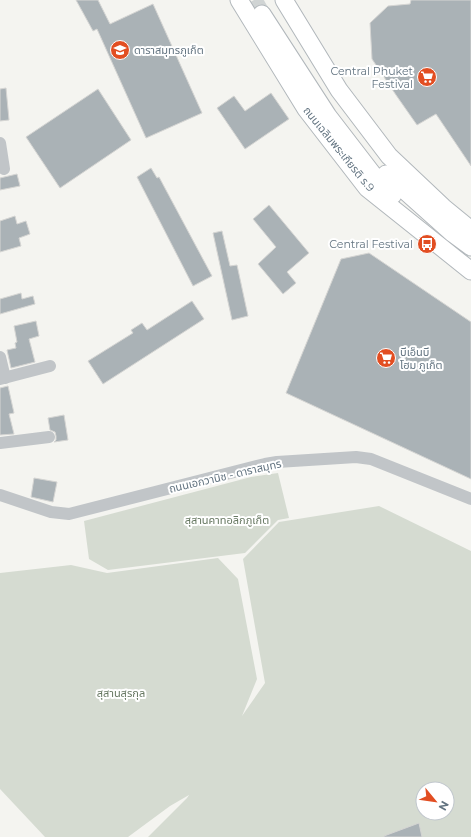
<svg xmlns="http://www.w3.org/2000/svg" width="471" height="837" viewBox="0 0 471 837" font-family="Montserrat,'Noto Sans Thai',sans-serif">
	<rect width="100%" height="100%" fill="#f4f4f0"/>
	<g fill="#d5dbd1" fill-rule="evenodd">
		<polygon points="278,473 289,518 278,520 245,553 108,570 89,559 84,521 251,477"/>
		<path d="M379,506L471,551V837H148L187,798L189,795L170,806L128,837H45L0,789V573L71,565L107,573L218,558L238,579L257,679L242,716L265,683L243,559L279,522ZM423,789H447V813H423Z"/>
	</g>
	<g fill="#aab2b6" stroke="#d5d5d3">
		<polygon points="76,0 98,0 110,24 153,4 202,113 146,138 97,29 93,31"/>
		<polygon points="411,0 471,0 471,166 436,114 417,125 396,95 372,59 370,23 388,6 410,4"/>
		<polygon points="6,88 9,120 0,121 0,89"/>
		<polygon points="98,89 131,140 60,188 26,137"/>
		<polygon points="271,93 289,119 245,149 217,108 234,96 245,111"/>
		<polygon points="151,168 157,178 159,177 212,276 193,286 137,177"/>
		<polygon points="17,174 20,186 0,190 0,178"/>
		<polygon points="269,205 309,253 287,272 296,283 283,294 258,264 276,247 253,219"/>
		<polygon points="15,216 17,224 26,221 30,234 19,238 21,246 0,252 0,221"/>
		<polygon points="222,231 230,266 237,265 248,316 232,320 213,233"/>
		<polygon points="369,253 471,322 471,479 286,393 341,259"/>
		<polygon points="21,293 22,299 33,296 35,304 0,314 0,299"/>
		<polygon points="192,301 204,319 103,384 88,361 133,333 131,330 142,323 147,330"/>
		<polygon points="36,321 39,336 29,339 35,362 11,368 7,350 16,348 15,343 17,342 14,326"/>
		<polygon points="8,386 14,413 9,414 14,434 0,435 0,388"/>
		<polygon points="64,415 68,440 54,442 56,440 56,436 55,432 50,430 48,418"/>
		<polygon points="34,478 57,482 53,502 31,497"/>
		<polygon points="419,823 422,837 384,837 384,836"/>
	</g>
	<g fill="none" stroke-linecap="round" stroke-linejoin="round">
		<polyline stroke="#d0d4d4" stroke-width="17" stroke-dasharray="17 8" stroke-linecap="butt" points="254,0 262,14"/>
		<defs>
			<g id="secondary">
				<polyline points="239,0 306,109 367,188 471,271"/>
				<polyline points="284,0 339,90 389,156 443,207 471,230"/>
				<polyline points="262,14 328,116 378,181 393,195"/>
				<polyline points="386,174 452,233 471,247"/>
			</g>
		</defs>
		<use href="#secondary" stroke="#b1b7bb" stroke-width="19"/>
		<g stroke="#c1c5c8" stroke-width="12">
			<polyline points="0,143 4,169"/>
			<polyline points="0,357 5,378"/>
			<polyline points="0,379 50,366"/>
			<polyline points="0,443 49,437"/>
			<polyline points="0,495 51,512 69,514 265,464 277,462 356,457 371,459 471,499"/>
		</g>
		<use href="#secondary" stroke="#fff" stroke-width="17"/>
	</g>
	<defs>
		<symbol id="school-disc" viewBox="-11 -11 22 22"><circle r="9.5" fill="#e24e22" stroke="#fff"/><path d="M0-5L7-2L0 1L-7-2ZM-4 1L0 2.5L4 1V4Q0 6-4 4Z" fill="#fff"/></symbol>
		<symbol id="supermarket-disc" viewBox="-11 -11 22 22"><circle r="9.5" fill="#e24e22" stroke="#fff"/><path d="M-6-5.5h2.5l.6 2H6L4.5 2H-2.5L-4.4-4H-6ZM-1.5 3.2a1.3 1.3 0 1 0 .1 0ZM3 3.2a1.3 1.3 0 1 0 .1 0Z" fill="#fff"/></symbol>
		<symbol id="bus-disc" viewBox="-11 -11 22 22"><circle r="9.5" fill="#e24e22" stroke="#fff"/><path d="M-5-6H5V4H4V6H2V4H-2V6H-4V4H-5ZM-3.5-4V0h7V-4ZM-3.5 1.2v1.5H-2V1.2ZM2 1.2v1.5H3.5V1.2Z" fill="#fff"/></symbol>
	</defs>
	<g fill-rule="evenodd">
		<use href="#school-disc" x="109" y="39" width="22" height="22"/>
		<use href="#supermarket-disc" x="416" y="66" width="22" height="22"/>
		<use href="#bus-disc" x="416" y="233" width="22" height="22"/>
		<use href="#supermarket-disc" x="375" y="347" width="22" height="22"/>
	</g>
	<g text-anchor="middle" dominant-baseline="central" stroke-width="4" stroke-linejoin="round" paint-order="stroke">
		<g font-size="11" fill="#637481" stroke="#fff" text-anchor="start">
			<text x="134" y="50">ดาราสมุทรภูเก็ต</text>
			<text x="413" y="71" text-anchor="end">Central Phuket<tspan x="413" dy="13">Festival</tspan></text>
			<text x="413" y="244" text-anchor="end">Central Festival</text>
			<text x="400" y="352">บีเอ็นบี<tspan x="400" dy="13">โฮม ภูเก็ต</tspan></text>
		</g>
		<g font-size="11" fill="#637481" stroke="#fff">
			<text transform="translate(339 149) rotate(51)">ถนนเฉลิมพระเกียรติ ร.9</text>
			<text transform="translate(225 476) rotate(-13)">ถนนเอกวานิช - ดาราสมุทร</text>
		</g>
		<g font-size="11" fill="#677862" stroke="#fff">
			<text x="227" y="520">สุสานคาทอลิกภูเก็ต</text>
			<text x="121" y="693">สุสานสุรกุล</text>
		</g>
	</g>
	<g transform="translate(435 801) rotate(119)"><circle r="19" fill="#ffffff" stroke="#c1c7cd"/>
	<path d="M0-3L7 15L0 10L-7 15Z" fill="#e24e22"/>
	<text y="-6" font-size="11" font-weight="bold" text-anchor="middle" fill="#637481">N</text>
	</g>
</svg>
